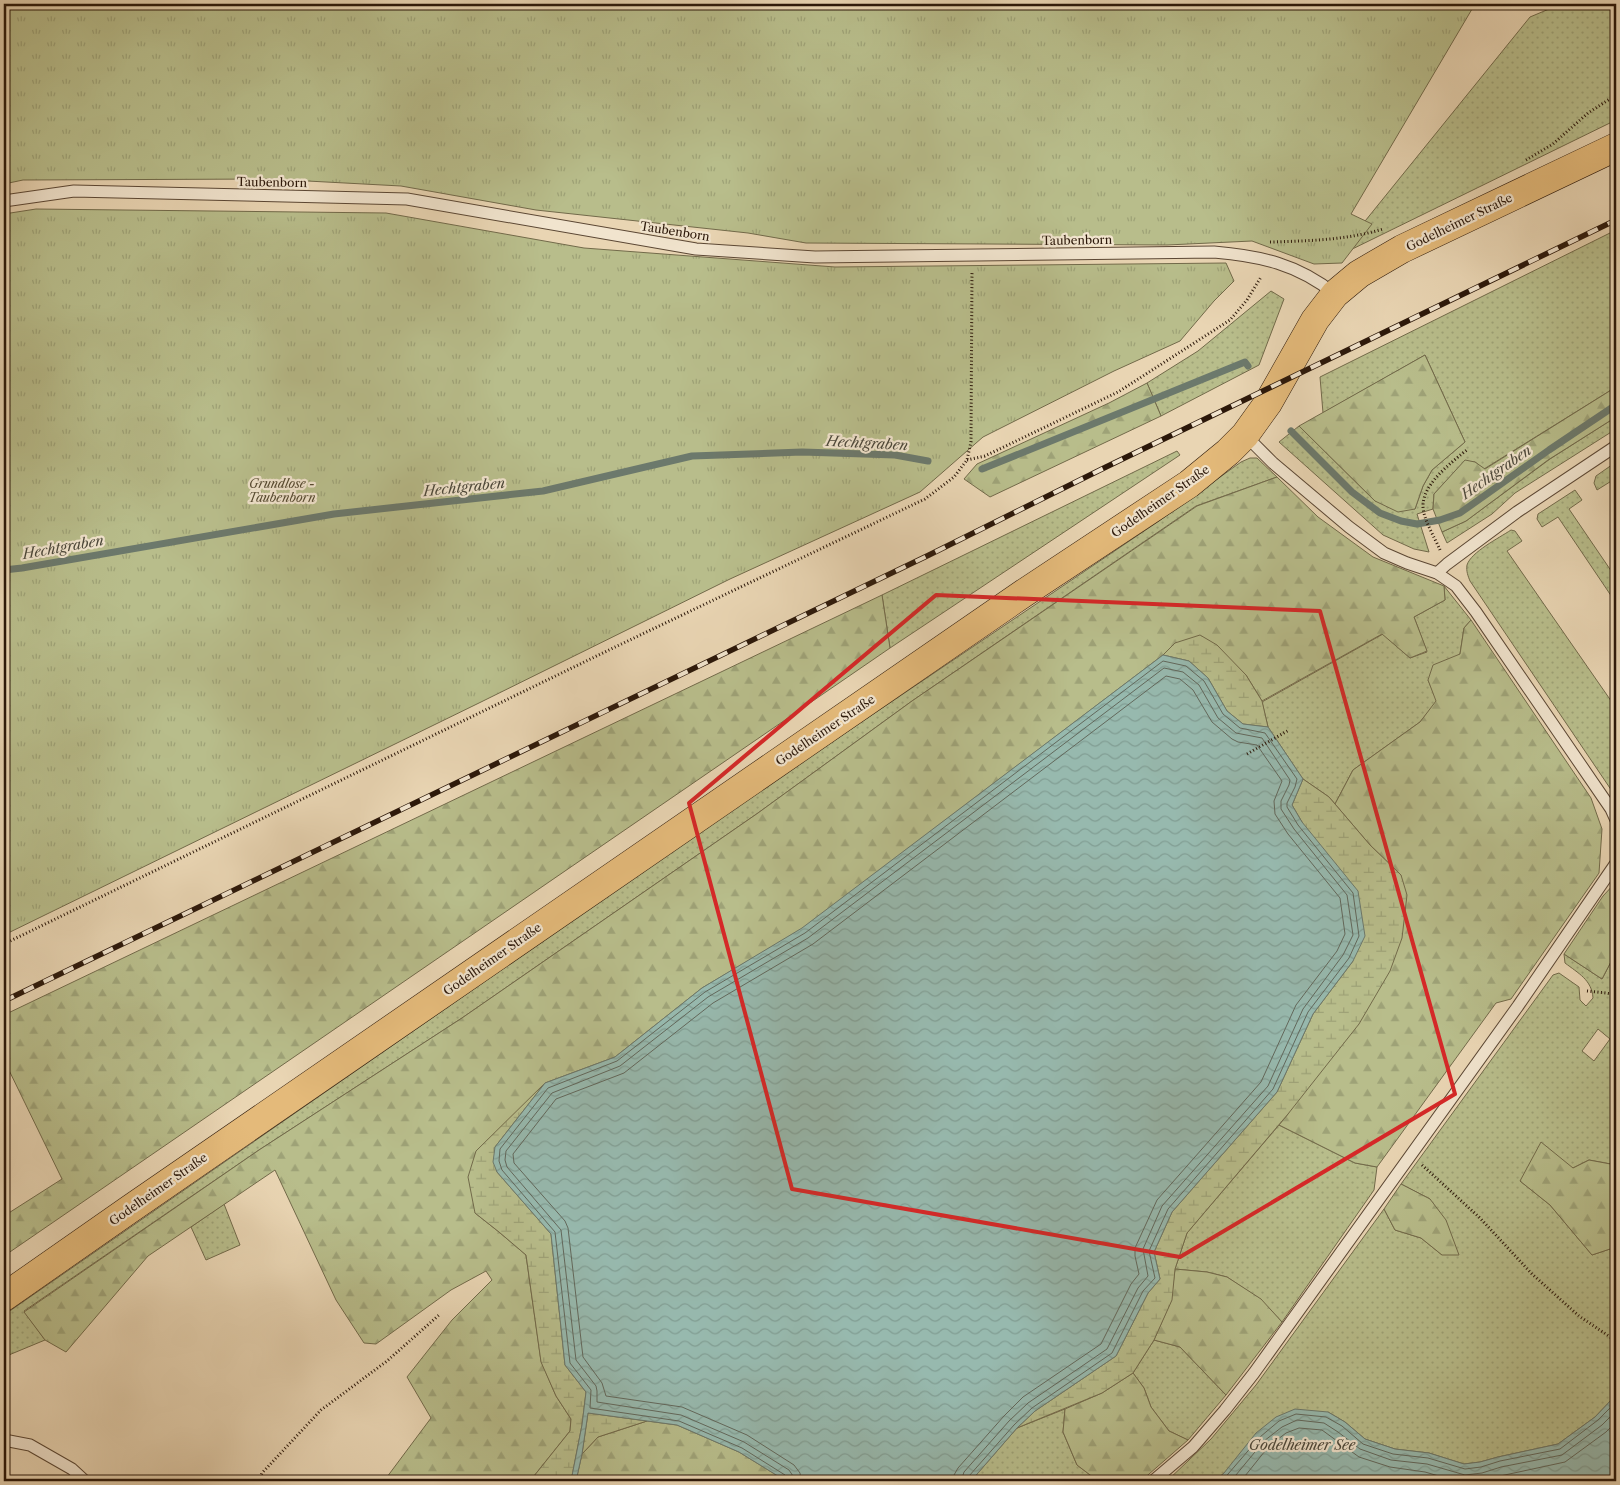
<svg xmlns="http://www.w3.org/2000/svg" width="1620" height="1485" viewBox="0 0 1620 1485" font-family="'Libre Caslon Text',serif">
	<defs>
		<pattern id="grass-dots" width="8" height="8" patternUnits="userSpaceOnUse" patternTransform="scale(1.25)"><rect width="8" height="8" fill="#b8bd8b"/><path d="M2 2h.1M6 6h.1" fill="none" stroke="#9ea277" stroke-width="1.8" stroke-linecap="round"/></pattern>
		<pattern id="forest-firs" width="22" height="20" patternUnits="userSpaceOnUse" patternTransform="scale(1.25)"><rect width="22" height="20" fill="#b8bd8b"/><path d="M5 1l3.5 6h-7zM16 11l3.5 6h-7z" fill="#9ea277"/></pattern>
		<pattern id="wetland-marsh" width="20" height="14" patternUnits="userSpaceOnUse" patternTransform="scale(1.25)"><rect width="20" height="14" fill="#b8bd8b"/><path d="M1 5h8M5 5V1M11 12h8M15 12V8" fill="none" stroke="#9ea277"/></pattern>
		<pattern id="park-tufts" width="24" height="20" patternUnits="userSpaceOnUse" patternTransform="scale(1.25)"><rect width="24" height="20" fill="#b8bd8b"/><path d="M3 7l-1-3M5 7V3M7 7l1-3M15 17l-1-3M17 17v-4M19 17l1-3" fill="none" stroke="#9ea277"/></pattern>
		<pattern id="water-waves" width="16" height="10" patternUnits="userSpaceOnUse" patternTransform="scale(1.25)"><rect width="16" height="10" fill="#97b9ae"/><path d="M0 5q4-4 8 0t8 0" fill="none" stroke="#829e94"/></pattern>
	</defs>
	<rect width="100%" height="100%" fill="#e9d5b3"/>
	<filter id="stains"><feTurbulence type="fractalNoise" baseFrequency=".004" numOctaves="4"/><feColorMatrix values="0 0 0 0 .2 0 0 0 0 .09 0 0 0 0 .02 0 0 0 .5 -.17"/></filter>
	<radialGradient id="worn" r=".72"><stop offset=".6" stop-color="#630" stop-opacity="0"/><stop offset="1" stop-color="#630" stop-opacity=".3"/></radialGradient>
	<g fill="url(#grass-dots)" stroke="#726a4a" fill-rule="evenodd">
		<polygon points="1561,4 1616,4 1616,120 1336,257 1530,17"/>
		<polygon points="1616,230 1616,387 1484,469 1475,462 1465,461 1434,494 1433,509 1417,514 1429,552 1414,549 1383,535 1279,442 1299,426 1375,501 1415,509 1423,486 1432,470 1465,442 1425,355 1323,413 1320,377"/>
		<polygon points="1271,291 1284,299 1259,365 1161,416 1147,383 1198,351"/>
		<polygon points="1616,417 1616,429 1515,493 1492,514 1447,543 1442,532 1466,521 1550,459"/>
		<polygon points="1177,451 1180,455 890,648 882,595"/>
		<polygon points="1250,458 1257,458 1277,477 1196,506 912,701 758,813 462,1018 259,1150 24,1311 45,1340 4,1357 4,1315 752,796 1159,521 1241,462"/>
		<polygon points="1616,462 1616,484 1613,480 1597,490 1594,483 1596,476"/>
		<polygon points="1575,490 1582,500 1569,509 1616,578 1616,603 1558,517 1542,527 1537,519 1538,514"/>
		<path d="M1511,530L1515,531L1522,541L1507,551L1616,708V797L1470,581C1468,576 1466,571 1467,565C1471,552 1499,538 1511,530Z"/>
		<polygon points="1444,586 1471,620 1464,628 1460,654 1428,680 1437,701 1420,722 1353,770 1335,804 1329,797 1303,779 1268,727 1262,702 1383,634 1410,658 1427,652 1414,617 1445,600"/>
		<path d="M1616,952V1165L1589,1160L1573,1168L1520,1181L1550,1205L1592,1255L1616,1247V1395L1595,1417L1558,1444L1498,1457L1480,1462L1464,1464L1429,1453L1395,1449L1365,1439L1345,1422L1328,1412L1224,1473L1215,1481H1167L1211,1439L1256,1385L1384,1209L1395,1230L1421,1238L1442,1255L1430,1199L1401,1184L1553,975L1559,973L1579,987L1580,1000L1586,1006L1593,998C1592,980 1578,973 1565,963L1564,954L1602,979ZM1598,1029L1610,1039L1594,1061L1582,1051Z"/>
		<polygon points="1279,1125 1355,1163 1377,1167 1374,1190 1282,1322 1260,1299 1227,1277 1207,1272 1175,1269 1187,1233"/>
		<polygon points="224,1204 240,1245 206,1260 191,1227"/>
		<polygon points="1154,1340 1180,1347 1226,1395 1188,1440 1169,1431 1151,1407 1144,1388 1133,1373"/>
		<polygon points="1065,1409 1063,1432 1077,1465 1098,1481 971,1481 1017,1428"/>
	</g>
	<g fill="url(#forest-firs)" stroke="#726a4a">
		<polygon points="1425,355 1465,442 1432,470 1423,486 1415,509 1398,512 1375,501 1299,426"/>
		<polygon points="1147,383 1161,416 990,497 964,479 977,464 1109,403"/>
		<polygon points="1616,387 1616,417 1548,460 1466,521 1442,532 1433,509 1434,494 1465,460 1475,462 1485,469"/>
		<polygon points="1277,477 1318,517 1373,557 1444,586 1445,600 1414,617 1427,651 1410,658 1382,634 1262,701 1246,675 1175,643 1163,655 802,929 702,988 615,1057 545,1083 475,1213 499,1232 526,1255 541,1361 556,1396 571,1419 570,1431 530,1481 384,1481 431,1418 407,1377 452,1320 492,1280 486,1271 451,1290 376,1344 364,1343 336,1300 275,1170 148,1256 66,1352 45,1340 24,1312 259,1150 462,1018 758,813 912,701 1197,506"/>
		<polygon points="882,595 890,648 4,1256 4,1216 62,1179 4,1060 4,1015"/>
		<polygon points="1471,620 1591,798 1602,829 1599,873 1511,999 1496,1003 1377,1167 1355,1163 1279,1125 1288,1114 1401,875 1370,845 1335,804 1353,770 1420,722 1436,701 1428,680 1433,665 1460,654 1464,628"/>
		<polygon points="1616,882 1616,952 1602,979 1564,954 1603,896"/>
		<polygon points="1541,1142 1573,1168 1589,1160 1616,1165 1616,1247 1592,1255 1550,1205 1520,1181"/>
		<polygon points="1401,1184 1430,1199 1446,1220 1459,1255 1442,1255 1421,1238 1395,1230 1384,1209"/>
		<polygon points="1175,1269 1207,1272 1227,1277 1261,1299 1282,1322 1226,1395 1180,1347 1154,1340 1171,1301"/>
		<polygon points="1133,1373 1144,1388 1151,1407 1169,1431 1188,1440 1141,1481 1098,1481 1077,1465 1063,1432 1065,1409 1102,1393"/>
		<polygon points="647,1421 677,1425 739,1452 786,1481 576,1481 582,1454 598,1437"/>
	</g>
	<g fill="url(#wetland-marsh)" stroke="#726a4a">
		<polygon points="1200,635 1217,645 1246,675 1262,701 1268,727 1243,724 1227,711 1208,678 1189,661 1163,655 1175,643"/>
		<polygon points="1303,779 1329,797 1370,845 1401,875 1407,895 1402,938 1390,971 1359,1024 1288,1114 1187,1233 1175,1269 1172,1300 1154,1340 1133,1373 1102,1393 1017,1428 1035,1411 1116,1356 1148,1293 1160,1279 1154,1252 1172,1212 1277,1092 1313,1014 1353,961 1302,822 1292,805"/>
		<polygon points="545,1083 495,1147 497,1172 551,1234 565,1365 586,1392 582,1425 571,1481 530,1481 570,1431 571,1419 556,1396 541,1362 526,1255 499,1232 475,1213 468,1177 476,1151"/>
		<polygon points="588,1413 647,1421 598,1437 582,1454"/>
	</g>
	<g fill="url(#park-tufts)" stroke="#726a4a">
		<polygon points="4,4 1475,4 1351,214 1372,224 1342,263 1314,264 1252,241 1167,245 806,243 748,233 536,210 401,186 270,179 23,180 4,184"/>
		<polygon points="36,209 386,213 584,248 835,267 1226,263 1234,281 1214,301 1180,341 1114,371 983,437 920,492 730,579 481,702 4,935 4,214"/>
	</g>
	<g fill="url(#water-waves)" stroke="#6c796c">
		<polygon points="1163,655 1189,661 1208,678 1227,711 1243,724 1268,727 1303,779 1292,805 1302,822 1358,891 1365,936 1353,961 1313,1014 1277,1092 1172,1212 1154,1252 1160,1279 1148,1293 1116,1356 1035,1411 1017,1428 971,1481 786,1481 739,1452 677,1425 588,1413 582,1454 576,1481 571,1481 582,1425 586,1392 565,1365 551,1234 497,1172 493,1162 495,1147 545,1083 615,1057 702,988 802,928"/>
		<polygon points="1616,1395 1616,1481 1215,1481 1224,1473 1256,1433 1276,1417 1295,1409 1328,1412 1345,1422 1365,1439 1395,1449 1429,1453 1464,1464 1480,1462 1498,1457 1558,1444 1595,1417"/>
	</g>
	<g fill="none" stroke-linecap="round" stroke-linejoin="round">
		<g stroke="#62685c" stroke-width="1">
			<polyline points="788,1481 785,1475 742,1448 679,1421 590,1408 591,1390 570,1363 555,1232 502,1170 499,1161 500,1149 548,1088 617,1061 705,992 805,933 1163,661 1186,666 1204,681 1223,714 1240,728 1265,733 1297,779 1295,787 1287,803 1287,807 1298,825 1353,893 1359,936 1349,958 1308,1012 1273,1089 1168,1209 1149,1251 1155,1278 1143,1291 1112,1353 1032,1408 1014,1425 969,1476 968,1481"/>
			<polyline points="794,1481 793,1476 789,1470 744,1442 681,1415 597,1402 597,1391 596,1386 576,1360 561,1230 507,1167 505,1160 506,1151 552,1093 620,1066 708,997 808,938 1164,668 1183,672 1199,685 1218,718 1236,733 1262,738 1290,780 1289,785 1281,801 1281,809 1294,829 1347,895 1353,935 1343,955 1303,1009 1268,1086 1162,1206 1143,1249 1148,1276 1138,1288 1107,1349 1028,1403 1009,1421 964,1472 961,1481"/>
			<polyline points="801,1481 800,1473 794,1465 747,1435 682,1407 606,1396 602,1383 583,1357 568,1228 565,1221 514,1163 513,1154 556,1099 624,1073 713,1003 813,944 1166,676 1180,679 1193,690 1212,722 1232,739 1238,742 1257,745 1282,781 1274,801 1275,814 1288,834 1340,898 1345,934 1337,951 1296,1005 1261,1082 1157,1200 1135,1248 1135,1256 1139,1274 1131,1284 1101,1344 1023,1397 1004,1416 958,1468 954,1475 954,1481"/>
			<polyline points="1222,1481 1260,1437 1279,1421 1296,1414 1326,1417 1342,1426 1363,1444 1393,1454 1428,1458 1465,1469 1481,1467 1500,1461 1560,1449 1598,1420 1616,1402"/>
			<polyline points="1231,1481 1264,1441 1282,1427 1297,1420 1324,1423 1338,1432 1360,1449 1391,1460 1427,1464 1465,1475 1482,1473 1501,1467 1562,1455 1602,1425 1616,1411"/>
			<polyline points="1241,1481 1269,1446 1286,1433 1299,1428 1322,1430 1359,1457 1390,1467 1425,1472 1456,1481"/>
			<polyline points="1477,1481 1565,1462 1606,1432 1616,1422"/>
		</g>
		<g stroke="#6c796c" stroke-width="7">
			<polyline points="1291,431 1352,492 1380,513 1401,521 1417,524 1440,520 1460,513 1549,450 1616,405"/>
			<polyline points="982,469 1245,362 1248,366"/>
			<polyline points="4,570 22,568 334,514 543,491 692,456 802,452 895,455 928,461"/>
		</g>
		<defs>
			<g id="service">
				<path d="M4,201L74,191L407,199L696,249L815,257L1214,252C1261,256 1297,264 1335,294"/>
				<polyline points="1245,435 1273,463 1349,527 1384,553 1407,563 1437,573 1456,586 1476,612 1611,809 1616,820"/>
				<polyline points="1437,573 1447,564 1517,512 1616,446"/>
				<polyline points="4,1440 30,1445 72,1469 85,1481"/>
				<polyline points="1153,1481 1193,1447 1225,1410 1254,1373 1518,1006 1616,863"/>
			</g>
			<polyline id="primary" points="4,1297 130,1209 1024,593 1189,484 1228,452 1245,435 1268,403 1315,320 1335,294 1359,274 1402,249 1616,147"/>
		</defs>
		<use href="#service" stroke="#5b4734" stroke-width="13"/>
		<use href="#primary" stroke="#2c180a" stroke-width="29"/>
		<g stroke="#2c180a" stroke-width="3" stroke-dasharray="1 2.5" stroke-linecap="butt">
			<polyline points="1526,160 1553,144 1588,113 1616,95"/>
			<path d="M1270,242C1308,241 1347,240 1383,229"/>
			<polyline points="967,460 985,456 1118,392 1230,320 1247,300 1261,277"/>
			<path d="M1440,550C1435,538 1423,519 1423,506C1423,483 1452,462 1468,449"/>
			<polyline points="1247,754 1289,730"/>
			<polyline points="4,944 611,649 925,499 954,477 967,460 971,442 972,272"/>
			<polyline points="1587,991 1606,993 1616,995"/>
			<polyline points="1422,1165 1480,1218 1532,1274 1579,1316 1616,1341"/>
			<polyline points="259,1481 262,1473 321,1410 387,1361 439,1315"/>
		</g>
		<use href="#service" stroke="#f1e4ce" stroke-width="11"/>
		<use href="#primary" stroke="#e4ba7a" stroke-width="28"/>
		<defs>
			<polyline id="rail" points="4,1001 929,555 1106,467 1616,220"/>
		</defs>
		<use href="#rail" stroke="#2c180a" stroke-width="5.5"/>
		<use href="#rail" stroke="#f1e4ce" stroke-width="4" stroke-dasharray="11" stroke-linecap="butt"/>
	</g>
	<path fill="none" stroke="#d62828" stroke-width="4" stroke-linejoin="round" d="M936,595L1320,611L1455,1094L1180,1257L792,1189L689,803Z"/>
	<g text-anchor="middle" dominant-baseline="central" stroke-width="4.5" stroke-linejoin="round" paint-order="stroke">
		<g font-size="12" fill="#2c180a" stroke="#f1e4ce">
			<text transform="translate(272 182) rotate(1)">Taubenborn</text>
			<text transform="translate(1459 222) rotate(-26)">Godelheimer Straße</text>
			<text transform="translate(675 231) rotate(9)">Taubenborn</text>
			<text transform="translate(1077 240) rotate(-1)">Taubenborn</text>
			<text transform="translate(1160 501) rotate(-35)">Godelheimer Straße</text>
			<text transform="translate(825 730) rotate(-34)">Godelheimer Straße</text>
			<text transform="translate(492 959) rotate(-35)">Godelheimer Straße</text>
			<text transform="translate(158 1189) rotate(-35)">Godelheimer Straße</text>
		</g>
		<g font-size="12" font-style="italic" fill="#564a31" stroke="#f1e4ce">
			<text x="282" y="483">Grundlose -<tspan x="282" dy="14">Taubenborn</tspan></text>
		</g>
		<g font-size="14" font-style="italic" fill="#4c483b" stroke="#f1e4ce">
			<text transform="translate(867 443) rotate(3)">Hechtgraben</text>
			<text transform="translate(1496 472) rotate(-35)">Hechtgraben</text>
			<text transform="translate(464 487) rotate(-6)">Hechtgraben</text>
			<text transform="translate(63 547) rotate(-10)">Hechtgraben</text>
			<text x="1302" y="1445">Godelheimer See</text>
		</g>
	</g>
	<rect width="1620" height="1485" fill="none" stroke="#e9d5b3" stroke-width="20"/>
	<rect x="5" y="5" width="1610" height="1475" fill="none" stroke="#2c180a" stroke-width="2.5"/>
	<rect x="10" y="10" width="1600" height="1465" fill="none" stroke="#2c180a"/>
	<rect width="100%" height="100%" filter="url(#stains)"/>
	<rect width="100%" height="100%" fill="url(#worn)"/>
</svg>
